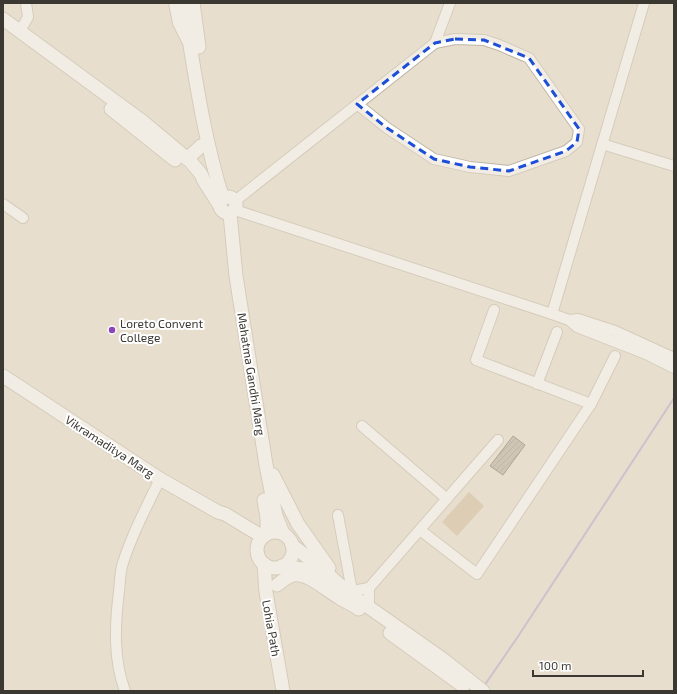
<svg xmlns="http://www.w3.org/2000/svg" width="677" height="694" viewBox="0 0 677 694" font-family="'Exo 2',sans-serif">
	<defs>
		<pattern id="building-hatch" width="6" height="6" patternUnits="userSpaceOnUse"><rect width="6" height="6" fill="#b0a697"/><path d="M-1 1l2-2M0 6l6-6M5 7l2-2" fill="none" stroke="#90887c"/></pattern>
	</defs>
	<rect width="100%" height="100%" fill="#e8dece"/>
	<polygon fill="#d0b994" points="469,492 484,506 457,536 442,522"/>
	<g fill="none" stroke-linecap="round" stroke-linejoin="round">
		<polyline stroke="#b699cd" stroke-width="2" points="484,686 517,638 674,398"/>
	</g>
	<polygon fill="url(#building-hatch)" stroke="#686052" points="513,436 525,445 503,475 490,466"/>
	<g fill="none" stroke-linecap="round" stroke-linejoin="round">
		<defs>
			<g id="minor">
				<polyline points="174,3 178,23 187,41"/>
				<polyline points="20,31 28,17 26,3"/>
				<polyline points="435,43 450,3"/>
				<polyline points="602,144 674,166"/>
				<polyline points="235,201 435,43 455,39 484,40 499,45 529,58 579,129 577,142 566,151 509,171 470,167 434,159 387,128 357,104"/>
				<polyline points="3,204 23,218"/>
				<polyline points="235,210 552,314 569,320 578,319 615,331 674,358"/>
				<polyline points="494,310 476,360 591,404"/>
				<polyline points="552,314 644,3"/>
				<polyline points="569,320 577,327 646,354 674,368"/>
				<polyline points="537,384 557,332"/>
				<polyline points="362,426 447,499"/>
				<polyline points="338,515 352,591"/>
				<polyline points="420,530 477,574 591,404 615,356"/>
				<polyline points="369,588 498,440"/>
				<polyline points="350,594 352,591 369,588 369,603 367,605"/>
				<path d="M125,691C113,659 115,624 119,591C120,583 120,574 122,566C131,536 146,508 160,479"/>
			</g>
			<g id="major">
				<path d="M183,3C194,67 203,137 223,199"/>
				<polyline points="193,3 199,47"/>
				<polyline points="3,19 142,121 190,161 201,174 204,181 220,206"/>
				<polyline points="111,109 175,160"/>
				<polyline points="187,159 201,146 208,144"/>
				<circle cx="228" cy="205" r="8"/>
				<polyline points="230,214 236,276 266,465 276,516 283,533"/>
				<polyline points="3,376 160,479 218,512 225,514 263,537"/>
				<polyline points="273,475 298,524 329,568"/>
				<polyline points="264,500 267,517 267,534"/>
				<circle cx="275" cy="550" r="18"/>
				<polyline points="292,545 321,568 350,594 444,660 483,691"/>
				<polyline points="264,564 266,592 283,691"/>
				<polyline points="282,566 302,569 312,572 331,586"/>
				<path d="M277,585C282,581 286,577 293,575C308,572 327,591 340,598C346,602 353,605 359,609"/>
				<polyline points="390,633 463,686"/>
			</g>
		</defs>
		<use href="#minor" stroke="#bfb5a6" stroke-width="12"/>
		<use href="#major" stroke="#bfb5a6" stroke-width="15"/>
		<use href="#minor" stroke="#fff" stroke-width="10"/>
		<use href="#major" stroke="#fff" stroke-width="13"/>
	</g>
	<path d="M0 0H677V694H0ZM455,39L484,40L529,58L579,129L577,142L566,151L509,171L470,167L434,159L387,128L357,104L435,43Z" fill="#e8dece" fill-opacity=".55" fill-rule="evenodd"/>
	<path fill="none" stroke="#1d4ed8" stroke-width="3" stroke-dasharray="8 5" stroke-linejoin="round" d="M455,39L484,40L529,58L579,129L577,142L566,151L509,171L470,167L434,159L387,128L357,104L435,43Z"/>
	<circle fill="#8c45b9" stroke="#fff" stroke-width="1.5" cx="112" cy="330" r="4"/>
	<g text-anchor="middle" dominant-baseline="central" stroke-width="4" stroke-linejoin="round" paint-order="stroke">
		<g font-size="12" fill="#3b3731" stroke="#fff" text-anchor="start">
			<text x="120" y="323">Loreto Convent<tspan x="120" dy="14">College</tspan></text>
		</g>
		<g font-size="12" fill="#3b3731" stroke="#fff">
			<text transform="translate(252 374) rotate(81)">Mahatma Gandhi Marg</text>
			<text transform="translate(110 446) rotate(33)">Vikramaditya Marg</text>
			<text transform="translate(272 628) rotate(80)">Lohia Path</text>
		</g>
	</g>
	<rect width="677" height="694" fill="none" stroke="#3b3731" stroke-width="8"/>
	<path d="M533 670v6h110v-6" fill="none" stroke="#3b3731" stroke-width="2"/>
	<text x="539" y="670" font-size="12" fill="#3b3731" stroke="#ffffff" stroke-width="3" paint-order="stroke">100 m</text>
</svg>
